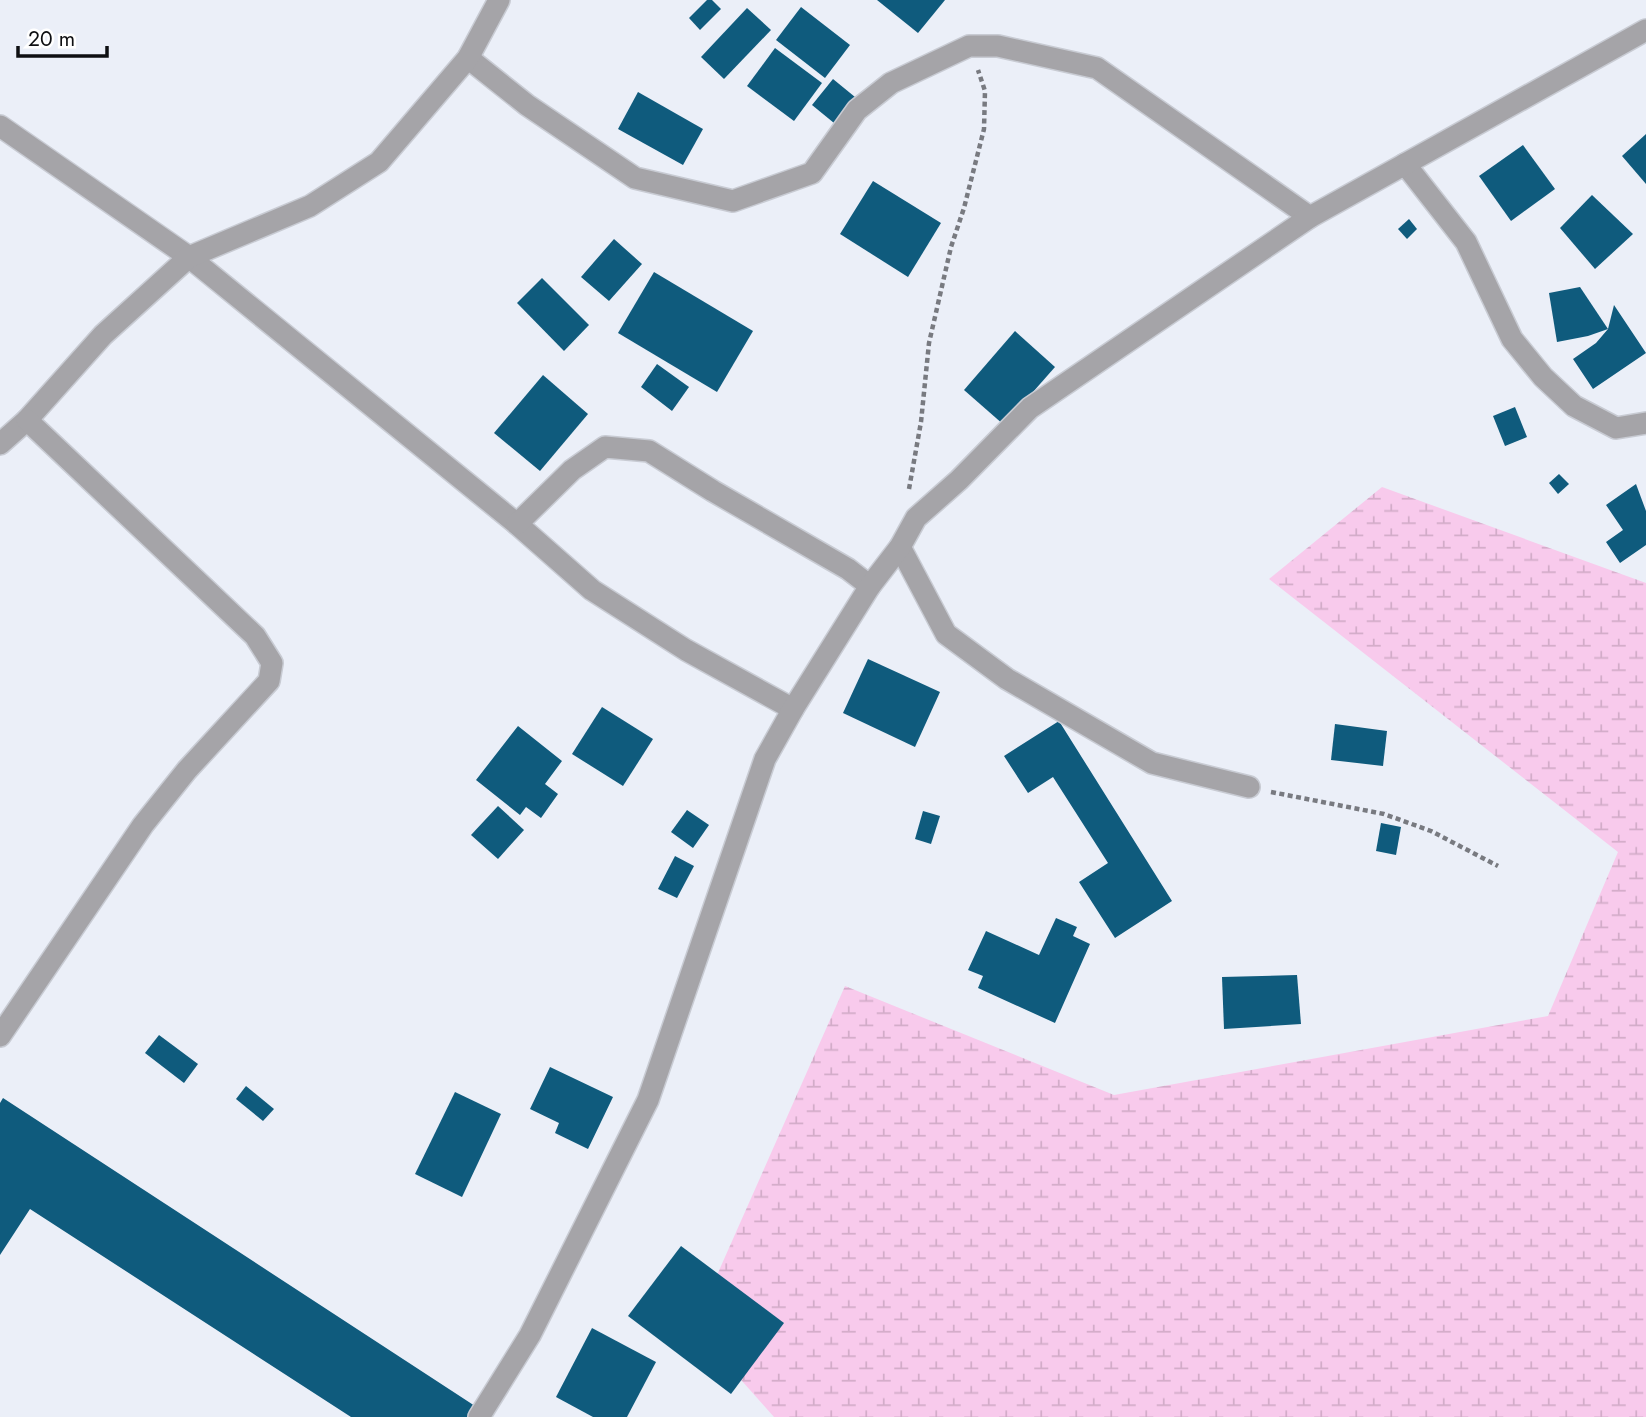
<svg xmlns="http://www.w3.org/2000/svg" width="1646" height="1417" viewBox="0 0 1646 1417" font-family="Jost,sans-serif">
	<defs>
		<pattern id="wetland-marsh" width="20" height="14" patternUnits="userSpaceOnUse" patternTransform="scale(1.75)"><rect width="20" height="14" fill="#f8caec"/><path d="M1 5h8M5 5V1M11 12h8M15 12V8" fill="none" stroke="#d3acc9"/></pattern>
	</defs>
	<rect width="100%" height="100%" fill="#ebeff8"/>
	<polygon fill="url(#wetland-marsh)" points="1382,487 1646,583 1646,1417 774,1417 694,1327 845,986 1114,1095 1548,1016 1618,852 1269,579"/>
	<g fill="#0f5b7d">
		<polygon points="707,0 712,0 721,9 700,30 689,18"/>
		<polygon points="877,0 945,0 918,33"/>
		<polygon points="801,7 850,45 825,78 776,40"/>
		<polygon points="747,8 771,30 724,79 701,57"/>
		<polygon points="775,48 822,83 794,121 747,86"/>
		<polygon points="833,79 855,97 834,123 812,105"/>
		<polygon points="638,92 703,129 683,165 618,129"/>
		<polygon points="1646,134 1646,184 1622,156"/>
		<polygon points="1523,145 1555,189 1511,221 1479,176"/>
		<polygon points="873,181 941,223 908,277 840,234"/>
		<polygon points="1592,195 1633,234 1595,269 1560,228"/>
		<polygon points="1409,219 1417,229 1407,239 1398,229"/>
		<polygon points="614,239 642,264 609,301 581,277"/>
		<polygon points="654,272 753,331 717,392 618,333"/>
		<polygon points="542,278 589,325 564,351 517,303"/>
		<polygon points="1580,287 1608,329 1588,336 1557,342 1549,293"/>
		<polygon points="1614,305 1646,353 1593,389 1573,359 1596,343 1608,329"/>
		<polygon points="1015,331 1055,367 1004,425 964,390"/>
		<polygon points="657,364 689,387 672,411 641,387"/>
		<polygon points="543,375 588,414 540,471 494,433"/>
		<polygon points="1515,407 1527,437 1505,446 1493,416"/>
		<polygon points="1559,474 1569,484 1558,494 1549,483"/>
		<polygon points="1636,484 1646,511 1646,545 1620,563 1606,542 1623,530 1606,505"/>
		<polygon points="868,659 940,692 915,747 843,713"/>
		<polygon points="602,707 653,739 623,786 572,754"/>
		<polygon points="1059,721 1172,901 1115,938 1079,882 1108,863 1053,777 1028,793 1004,756"/>
		<polygon points="1335,724 1387,731 1383,766 1331,760"/>
		<polygon points="518,726 562,761 545,784 558,794 541,818 526,807 520,815 476,780"/>
		<polygon points="498,806 524,830 498,859 471,835"/>
		<polygon points="687,810 709,825 693,848 671,832"/>
		<polygon points="923,811 940,816 931,844 915,839"/>
		<polygon points="1381,823 1401,827 1396,855 1376,851"/>
		<polygon points="675,856 694,866 677,898 658,889"/>
		<polygon points="1056,918 1077,927 1073,936 1090,944 1055,1023 978,988 983,976 968,970 986,931 1039,955"/>
		<polygon points="1297,975 1301,1024 1224,1029 1222,977"/>
		<polygon points="159,1035 198,1064 184,1083 145,1053"/>
		<polygon points="550,1067 613,1097 588,1149 555,1133 559,1123 530,1109"/>
		<polygon points="246,1086 274,1109 263,1121 236,1099"/>
		<polygon points="455,1092 501,1114 462,1197 415,1174"/>
		<polygon points="3,1098 475,1406 468,1417 351,1417 30,1209 0,1255 0,1103"/>
		<polygon points="681,1246 784,1323 731,1394 628,1316"/>
		<polygon points="592,1328 656,1362 627,1417 593,1417 556,1397"/>
	</g>
	<g fill="none" stroke-linecap="round" stroke-linejoin="round">
		<defs>
			<g id="minor">
				<polyline points="468,58 527,105 635,178 733,201 812,173 857,110 891,83 969,46 998,46 1097,68 1310,217"/>
				<polyline points="0,126 189,257 517,524 592,590 686,650 793,709"/>
				<polyline points="1405,164 1466,242 1512,339 1543,377 1574,406 1616,428 1646,423"/>
				<polyline points="0,444 27,420 103,335 189,257 310,206 379,162 468,58 499,0"/>
				<polyline points="517,524 572,470 605,447 649,451 713,491 848,569 870,586"/>
				<polyline points="900,547 946,634 1007,679 1152,763 1249,787"/>
				<polyline points="0,1036 143,825 187,770 269,681 272,663 255,636 27,420"/>
				<polyline points="479,1417 530,1335 648,1100 765,759 793,709 870,586 900,547 916,518 959,480 1030,408 1310,217 1646,30"/>
			</g>
		</defs>
		<use href="#minor" stroke="#c8cbd3" stroke-width="24"/>
		<g stroke="#787a80" stroke-width="4.5" stroke-dasharray="5 3.5" stroke-linecap="butt">
			<polyline points="909,489 921,422 929,343 951,247 964,208 984,129 985,91 978,70"/>
			<polyline points="1271,792 1384,814 1431,831 1498,866"/>
		</g>
		<use href="#minor" stroke="#a5a4a8" stroke-width="21"/>
	</g>
	<path d="M18 46v10h89v-10" fill="none" stroke="#0e0f12" stroke-width="3.5"/>
	<text x="28" y="46" font-size="21" fill="#0e0f12" stroke="#ffffff" stroke-width="5" paint-order="stroke">20 m</text>
</svg>
